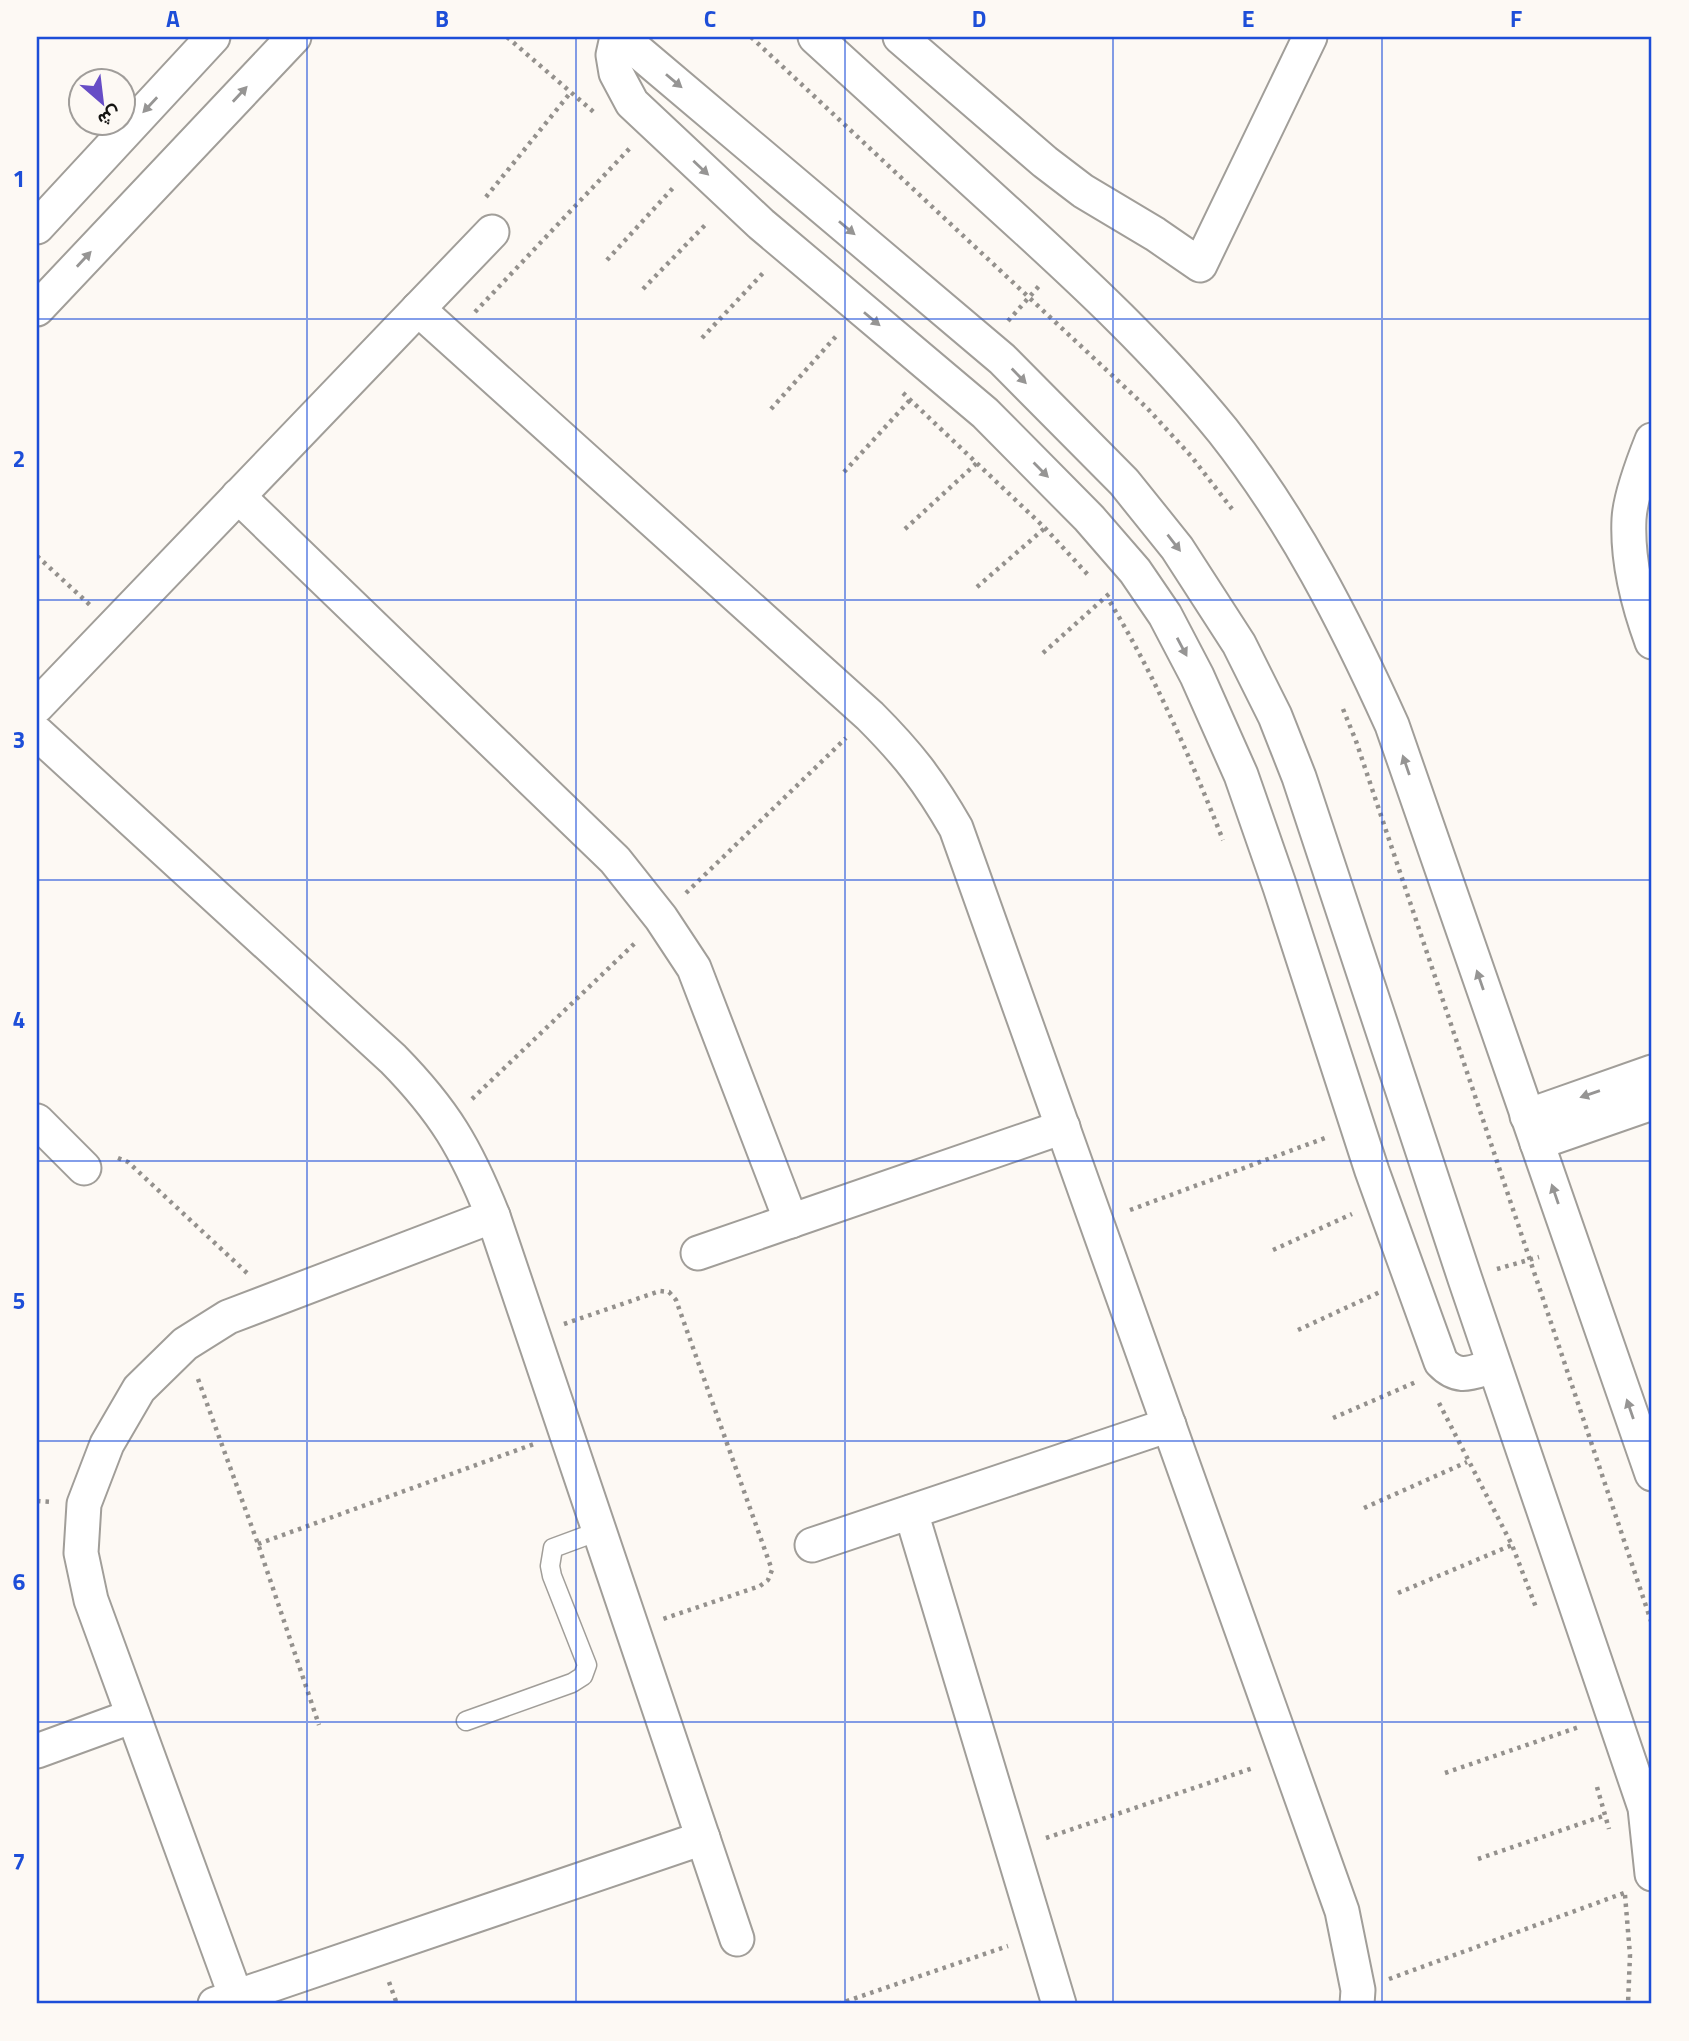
<svg xmlns="http://www.w3.org/2000/svg" width="1689" height="2041" viewBox="0 0 1689 2041" font-family="'Titillium Web',Vazirmatn,sans-serif">
	<rect width="100%" height="100%" fill="#fdf9f4"/>
	<g fill="none" stroke-linecap="round" stroke-linejoin="round">
		<defs>
			<polyline id="service" points="466,1721 572,1683 583,1676 587,1665 552,1576 550,1566 553,1548 599,1531"/>
			<g id="minor">
				<path d="M617,37L613,55L616,73L632,103L761,224L985,413L1089,518L1135,571L1165,615L1197,676L1241,775L1280,887L1372,1171L1441,1362C1459,1381 1472,1372 1494,1366"/>
				<polyline points="621,37 1002,359 1124,482 1177,548 1239,644 1275,716 1299,777 1465,1279 1645,1808 1652,1874"/>
				<path d="M815,37C879,95 943,154 1007,212C1084,282 1158,351 1223,431C1294,521 1345,621 1392,725L1652,1474"/>
				<polyline points="900,37 1045,162 1083,191 1155,234 1200,265 1310,37"/>
				<polyline points="37,227 213,37"/>
				<polyline points="37,309 294,37"/>
				<path d="M418,309L870,716C908,754 929,781 956,828L1342,1911L1358,1990L1357,2004"/>
				<path d="M1652,440C1644,460 1630,498 1629,519C1627,560 1638,604 1652,642"/>
				<polyline points="238,496 615,860 661,918 694,968 791,1221"/>
				<polyline points="37,706 492,232"/>
				<path d="M37,733L393,1059C444,1111 466,1148 493,1216L737,1939"/>
				<polyline points="1527,1116 1652,1072"/>
				<polyline points="37,1121 84,1168"/>
				<polyline points="1537,1143 1652,1103"/>
				<polyline points="698,1253 1063,1127"/>
				<polyline points="911,1512 1059,2004"/>
				<polyline points="812,1545 1169,1425"/>
				<polyline points="37,1751 133,1716"/>
				<polyline points="236,1997 91,1600 81,1553 84,1504 107,1444 139,1389 185,1344 228,1317 493,1216"/>
				<polyline points="215,2004 703,1838"/>
			</g>
		</defs>
		<use href="#service" stroke="#a19e99" stroke-width="21"/>
		<use href="#minor" stroke="#a19e99" stroke-width="37"/>
		<g stroke="#94918d" stroke-width="4.5" stroke-dasharray="3.5 5" stroke-linecap="butt">
			<polyline points="507,37 596,114"/>
			<polyline points="751,37 1147,408 1191,456 1232,509"/>
			<polyline points="486,197 571,92"/>
			<polyline points="607,260 673,188"/>
			<polyline points="643,289 708,222"/>
			<polyline points="475,312 630,148"/>
			<polyline points="1008,321 1039,286"/>
			<polyline points="702,338 764,272"/>
			<polyline points="903,393 1045,528 1089,576"/>
			<polyline points="771,409 838,334"/>
			<polyline points="844,472 910,400"/>
			<polyline points="905,529 979,461"/>
			<polyline points="37,556 90,605"/>
			<polyline points="977,587 1045,528"/>
			<path d="M1110,602C1156,678 1190,757 1223,840"/>
			<polyline points="1043,653 1110,593"/>
			<polyline points="1343,709 1356,741 1652,1624"/>
			<polyline points="686,893 846,738"/>
			<polyline points="472,1099 635,943"/>
			<polyline points="118,1158 128,1162 247,1273"/>
			<polyline points="1130,1210 1325,1138"/>
			<polyline points="1273,1250 1352,1214"/>
			<polyline points="1497,1269 1539,1257"/>
			<polyline points="564,1324 660,1291 669,1292 676,1300 772,1570 768,1580 760,1586 663,1619"/>
			<polyline points="1298,1330 1380,1292"/>
			<polyline points="198,1379 258,1544 319,1725"/>
			<polyline points="1439,1403 1512,1545 1537,1610"/>
			<polyline points="1333,1418 1416,1382"/>
			<polyline points="37,1501 52,1502"/>
			<polyline points="1364,1508 1467,1462"/>
			<polyline points="258,1544 534,1444"/>
			<polyline points="1398,1593 1512,1545"/>
			<polyline points="1445,1773 1579,1727"/>
			<polyline points="1597,1787 1609,1829"/>
			<polyline points="1046,1838 1253,1768"/>
			<polyline points="1478,1859 1606,1815"/>
			<polyline points="1625,1895 1630,1955 1628,2004"/>
			<polyline points="1389,1979 1624,1893"/>
			<polyline points="389,1982 397,2004"/>
			<polyline points="838,2004 1008,1946"/>
		</g>
		<use href="#service" stroke="#fff" stroke-width="18"/>
		<use href="#minor" stroke="#fff" stroke-width="33"/>
	</g>
	<defs><path id="oneway-solid" d="M-6-.8H1V-3.2L6.5 0L1 3.2V.8H-6Z" transform="scale(1.75)"/></defs>
	<g fill="#969594">
		<use href="#oneway-solid" transform="translate(674 81) rotate(40)"/>
		<use href="#oneway-solid" transform="translate(240 94) rotate(-47)"/>
		<use href="#oneway-solid" transform="translate(150 105) rotate(133)"/>
		<use href="#oneway-solid" transform="translate(701 168) rotate(43)"/>
		<use href="#oneway-solid" transform="translate(847 228) rotate(40)"/>
		<use href="#oneway-solid" transform="translate(84 259) rotate(-47)"/>
		<use href="#oneway-solid" transform="translate(872 319) rotate(40)"/>
		<use href="#oneway-solid" transform="translate(1019 376) rotate(46)"/>
		<use href="#oneway-solid" transform="translate(1041 470) rotate(45)"/>
		<use href="#oneway-solid" transform="translate(1174 543) rotate(52)"/>
		<use href="#oneway-solid" transform="translate(1182 647) rotate(62)"/>
		<use href="#oneway-solid" transform="translate(1406 765) rotate(-109)"/>
		<use href="#oneway-solid" transform="translate(1480 980) rotate(-109)"/>
		<use href="#oneway-solid" transform="translate(1590 1094) rotate(161)"/>
		<use href="#oneway-solid" transform="translate(1555 1194) rotate(-109)"/>
		<use href="#oneway-solid" transform="translate(1630 1409) rotate(-109)"/>
	</g>
	<path fill="none" stroke="#1d4ed8" stroke-width="2" stroke-opacity="0.55" d="M307,37V2004M576,37V2004M845,37V2004M1113,37V2004M1382,37V2004M37,319H1652M37,600H1652M37,880H1652M37,1161H1652M37,1441H1652M37,1722H1652"/>
	<rect width="1689" height="2041" fill="none" stroke="#fdf9f4" stroke-width="77"/>
	<g transform="translate(102 102) rotate(152)"><circle r="33" fill="#fdf9f4" stroke="#a09d9a" stroke-width="2"/>
	<path d="M0-5L12 26L0 18L-12 26Z" fill="#674dc6"/>
	<text y="-10" font-size="19" font-weight="bold" text-anchor="middle" fill="#151412">ش</text>
	</g>
	<rect x="38" y="38" width="1612" height="1964" fill="none" stroke="#1d4ed8" stroke-width="2.5"/>
	<g font-size="23" text-anchor="middle" font-weight="bold" fill="#1d4ed8">
		<text x="173" y="27">A</text>
		<text x="442" y="27">B</text>
		<text x="710" y="27">C</text>
		<text x="979" y="27">D</text>
		<text x="1248" y="27">E</text>
		<text x="1516" y="27">F</text>
		<text x="19" y="187">1</text>
		<text x="19" y="467">2</text>
		<text x="19" y="748">3</text>
		<text x="19" y="1028">4</text>
		<text x="19" y="1309">5</text>
		<text x="19" y="1590">6</text>
		<text x="19" y="1870">7</text>
	</g>
</svg>
